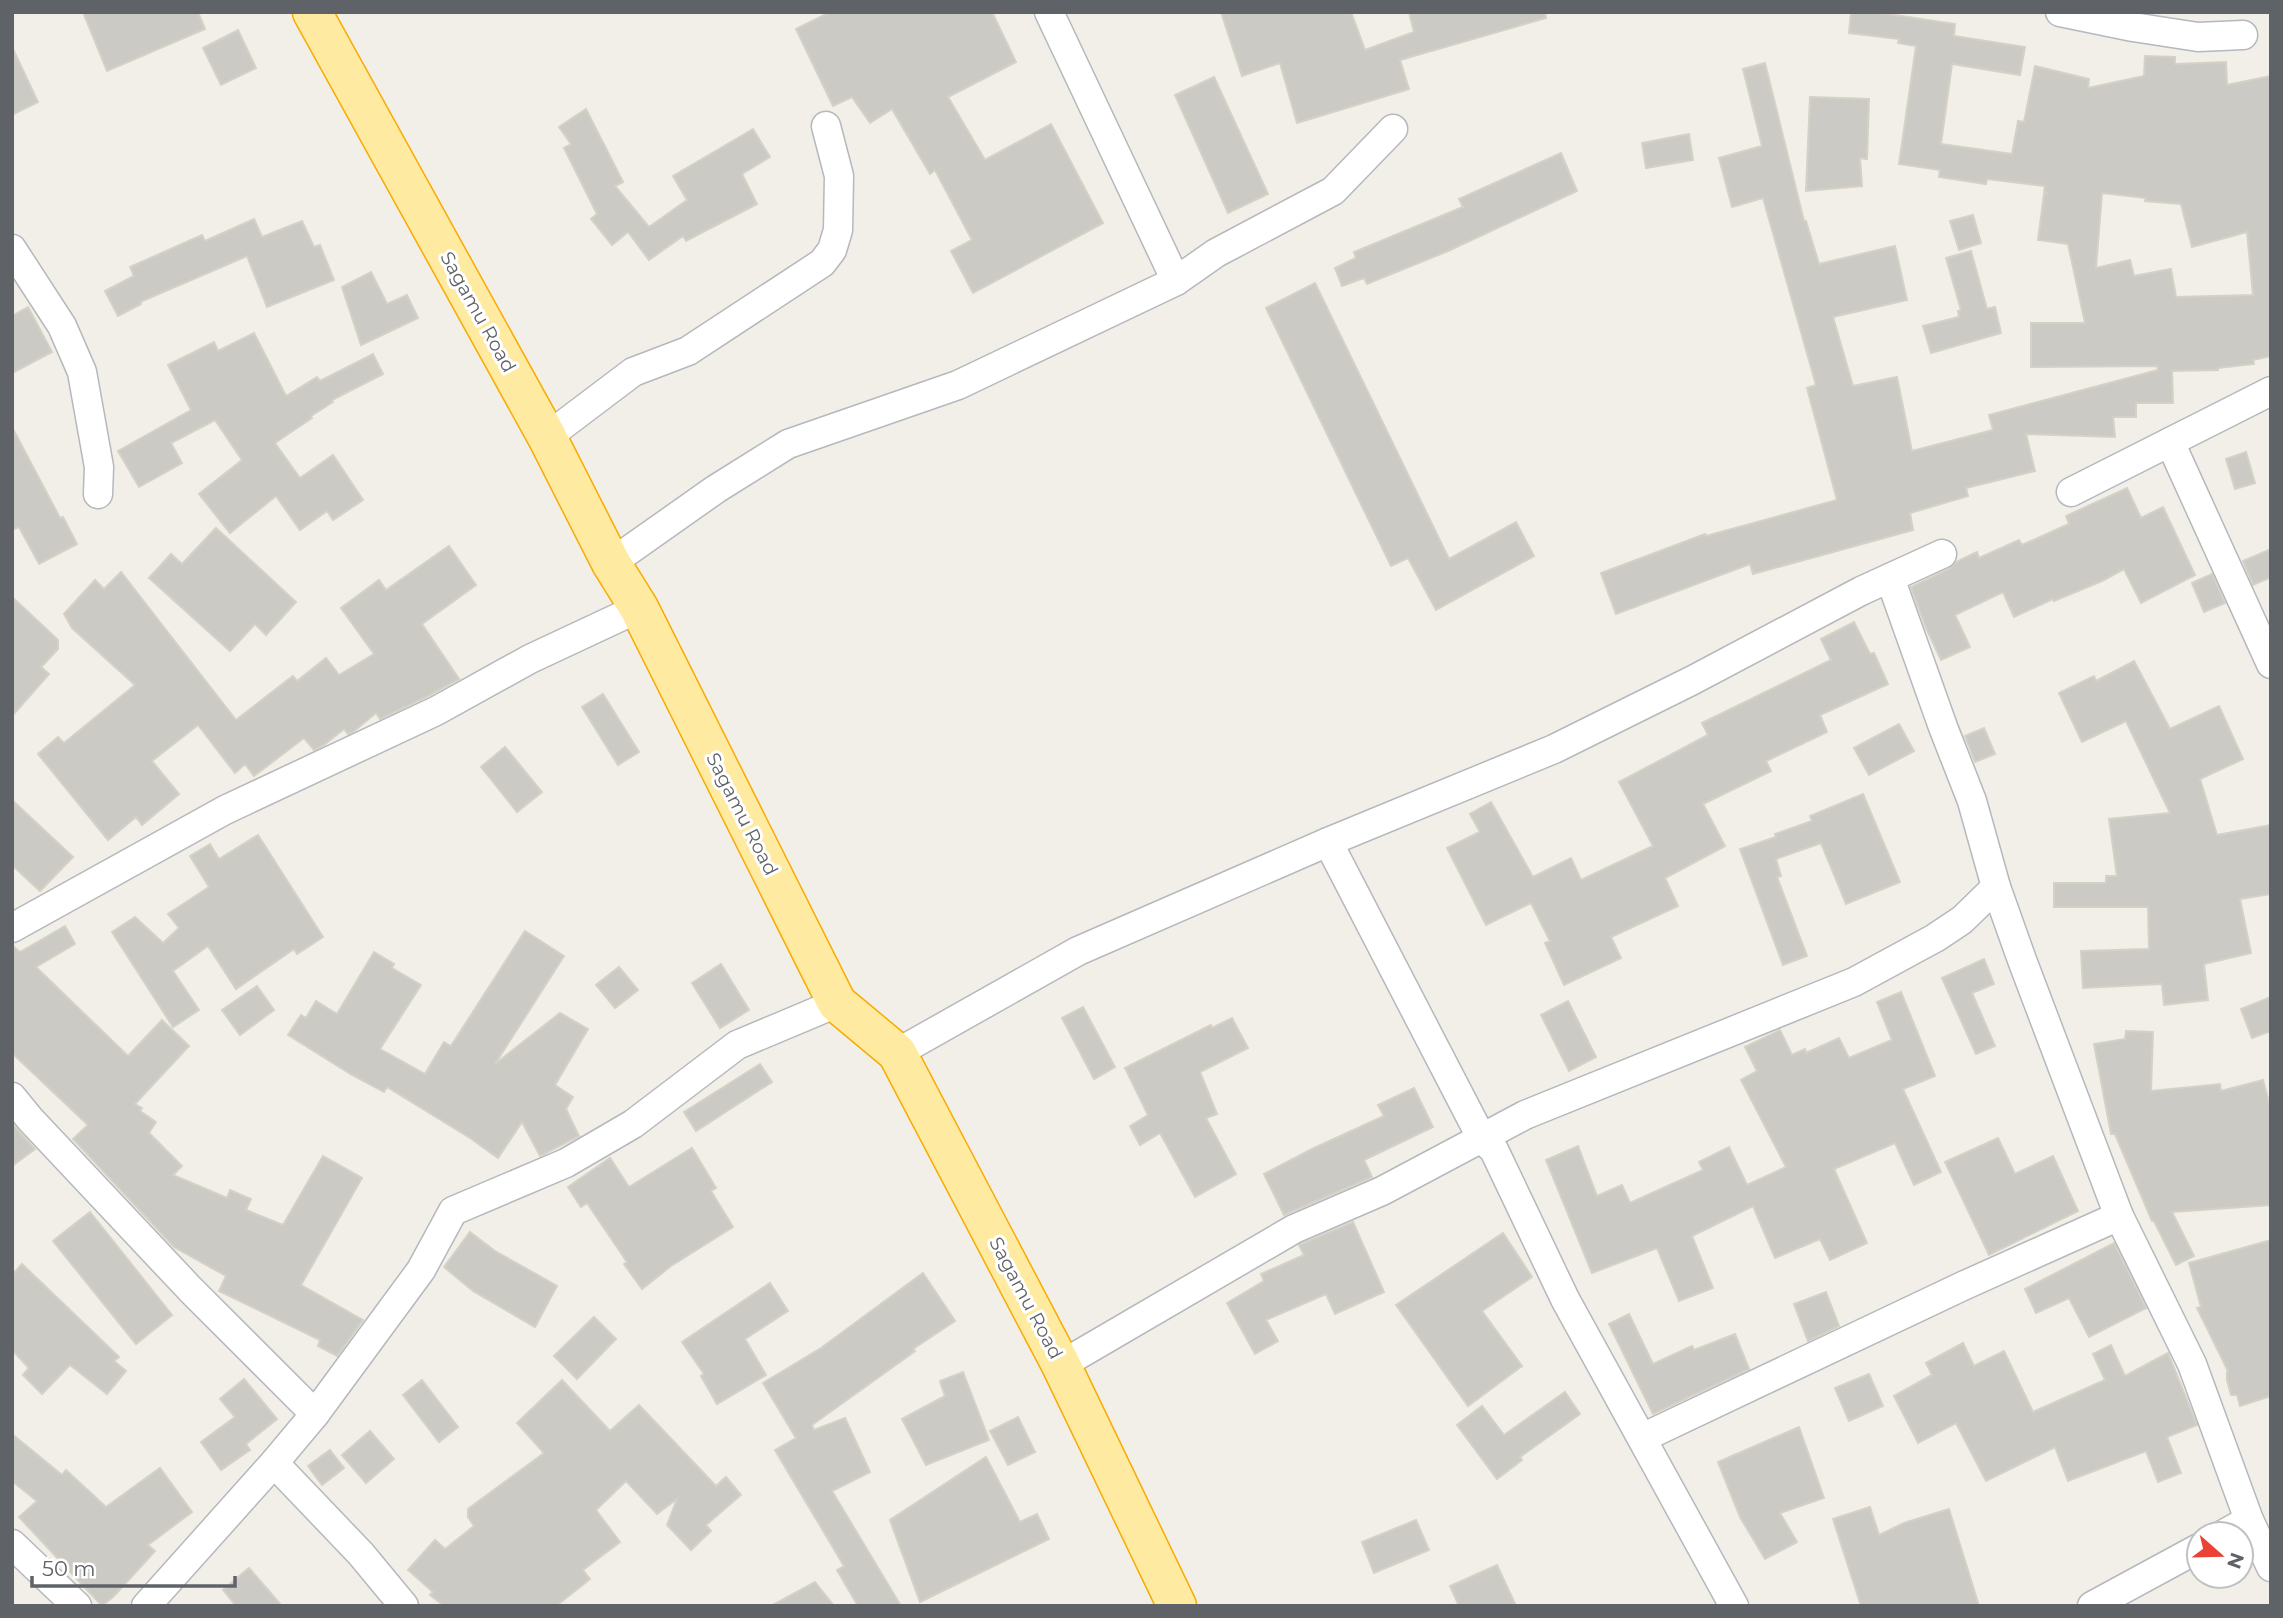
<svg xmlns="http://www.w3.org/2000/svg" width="2283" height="1618" viewBox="0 0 2283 1618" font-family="Montserrat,sans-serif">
	<rect width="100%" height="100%" fill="#f1efe8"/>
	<g fill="#cccac5" stroke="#d6d1c6" stroke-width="2" fill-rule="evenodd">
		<polygon points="83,12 198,12 205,29 107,71"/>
		<polygon points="830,12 992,12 1016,62 948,97 985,160 1051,124 1103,223 973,293 951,251 972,240 935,170 930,174 892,109 870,123 852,97 833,106 796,29"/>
		<polygon points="1221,12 1351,12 1365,50 1414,32 1409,12 1545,12 1546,18 1400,60 1409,89 1297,123 1280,63 1242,76"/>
		<path d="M1851,12H1875L1955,24L1954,36L2025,47L2020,75L1952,64L1941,144L2012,154L2018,121L2024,122L2035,66L2089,79L2088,88L2144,76L2145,56L2175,57V64L2226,62L2227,85L2271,76V356L2253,360L2254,364L2218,368V370L2172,371L2173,403H2136V417H2113L2115,437L2026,434L2035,471L1966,488L1968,496L1910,513L1913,530L1753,574L1750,564L1616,614L1601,573L1705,534L1706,536L1837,500L1807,388L1816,385L1763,198L1732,207L1719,158L1762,146L1743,69L1765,63L1804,221H1806L1819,264L1895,246L1907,300L1833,317L1853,386L1897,377L1912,451L1993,430L1989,415L2158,370L2157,366L2031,367V323H2085L2068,244L2038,240L2044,194L2047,193L2044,192L2045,186L1987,179L1986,184L1939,177L1940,170L1899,164L1916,46L1898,43L1899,39L1849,33ZM2102,193L2146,198L2145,201L2181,204L2192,247L2247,232L2253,295L2176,297L2171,269L2134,276L2130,260L2096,268Z"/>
		<polygon points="238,30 256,68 221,85 203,48"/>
		<polygon points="12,47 38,102 12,115"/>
		<polygon points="1214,77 1268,194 1228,213 1175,95"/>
		<polygon points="1810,97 1869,99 1867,159 1860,158 1862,186 1806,191"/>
		<polygon points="586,109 623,182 615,186 649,227 687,200 673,176 753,129 770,157 742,174 757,204 686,241 683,236 649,260 628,232 612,245 591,219 597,214 564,148 571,144 559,127"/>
		<polygon points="1689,134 1693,160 1646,168 1642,143"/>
		<polygon points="1561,153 1577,191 1448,251 1367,284 1364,278 1342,286 1335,268 1356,258 1354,252 1463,207 1459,199"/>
		<polygon points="1973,215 1981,243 1959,250 1950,221"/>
		<polygon points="254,219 262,237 302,221 314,247 320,245 334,280 267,307 247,256 140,302 141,304 118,316 105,291 134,276 130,267 202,235 205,241"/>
		<polygon points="1971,251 1987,309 1995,307 2001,333 1931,353 1923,326 1959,317 1958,311 1961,310 1946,258"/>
		<polygon points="371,272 387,304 407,295 418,318 361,345 342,287"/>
		<polygon points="1315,283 1449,559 1516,522 1534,556 1436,610 1408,558 1391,566 1266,308"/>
		<polygon points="28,307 52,352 12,373 12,316"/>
		<polygon points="254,333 286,396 317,377 320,381 373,354 383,374 332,400 333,402 311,416 312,418 275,443 300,478 333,455 363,500 333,520 327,511 300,530 276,496 230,533 199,494 242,460 215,420 171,443 182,463 139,487 118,451 191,410 168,365 214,342 218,351"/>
		<polygon points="12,427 60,518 63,517 77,544 39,564 19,527 12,530"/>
		<polygon points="2246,452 2255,483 2235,489 2226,459"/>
		<polygon points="2127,488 2141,518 2163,507 2195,575 2141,603 2124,569 2102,581 2054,601 2053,599 2014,617 2003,592 1955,615 1970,647 1941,660 1926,628 1911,587 1949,569 1956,562 1977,552 1979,558 2019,540 2022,545 2069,524 2066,516"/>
		<polygon points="216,528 296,602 266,635 255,624 230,651 149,578 171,554 182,564"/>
		<polygon points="449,546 476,585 422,624 459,679 428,696 380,719 376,713 353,732 348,734 344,729 324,745 314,750 304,738 254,776 245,764 235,773 198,725 152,761 179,794 142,825 136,817 108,840 38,754 58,737 64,743 135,685 72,628 64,614 95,580 104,589 121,572 236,720 293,676 297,681 326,658 339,675 374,654 341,608 379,580 386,590"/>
		<polygon points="2271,549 2271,577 2253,585 2243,561"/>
		<polygon points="2212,574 2225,603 2204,612 2192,583"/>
		<polygon points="12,597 58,640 58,649 41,667 49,674 12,716"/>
		<polygon points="1854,622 1870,654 1874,653 1888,684 1820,715 1827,732 1766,761 1771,771 1703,804 1725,846 1665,878 1678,906 1611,937 1621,958 1564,985 1545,943 1550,941 1531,903 1486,925 1447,848 1480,832 1470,814 1491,802 1533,877 1571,858 1581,880 1653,846 1619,782 1708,735 1702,723 1831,660 1821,639"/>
		<polygon points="2134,661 2170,729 2219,706 2243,759 2200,779 2217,835 2271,825 2271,894 2240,899 2251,953 2204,964 2208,1000 2164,1005 2162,984 2083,988 2081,951 2149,949 2148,907 2054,907 2054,883 2106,883 2106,876 2117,876 2109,819 2170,813 2126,721 2082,742 2059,693 2094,676 2096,681"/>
		<polygon points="603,694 639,752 618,765 582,707"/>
		<polygon points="1899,724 1914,751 1869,775 1854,748"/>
		<polygon points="1984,728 1995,754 1975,762 1965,736"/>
		<polygon points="505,747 542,792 517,812 481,767"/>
		<polygon points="1863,794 1900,882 1846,904 1821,843 1776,859 1781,876 1777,877 1807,956 1783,965 1740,849 1776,837 1775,834 1812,821 1810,816"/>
		<polygon points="12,800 73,857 40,891 12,865"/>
		<polygon points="258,835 323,937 297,954 294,949 236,989 208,946 173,971 199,1010 173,1027 112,932 135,917 163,943 179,928 168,914 209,887 190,856 210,844 219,859"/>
		<polygon points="65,926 75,944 36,967 128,1056 162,1020 189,1046 135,1104 142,1108 140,1111 156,1122 149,1133 182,1166 173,1175 227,1198 230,1190 251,1199 246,1210 283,1225 323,1156 362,1178 301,1285 363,1320 337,1356 318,1346 320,1340 219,1291 226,1276 174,1247 73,1139 88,1125 12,1053 12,945 20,952"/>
		<polygon points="525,931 564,956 495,1064 560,1013 588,1029 555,1085 573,1097 566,1109 579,1136 542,1155 540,1156 522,1122 498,1158 470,1138 387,1087 384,1092 352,1075 288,1035 301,1015 306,1018 316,1001 337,1014 374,952 394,964 392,968 421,985 380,1049 425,1074 444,1042 451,1046"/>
		<polygon points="1984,959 1994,984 1972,993 1995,1046 1976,1054 1942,978"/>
		<polygon points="721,964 749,1010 720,1028 692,983"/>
		<polygon points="619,967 638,990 615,1008 596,985"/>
		<polygon points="257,986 274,1010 240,1035 222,1010"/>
		<polygon points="1901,992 1935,1076 1903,1089 1941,1172 1914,1185 1895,1143 1834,1169 1867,1243 1830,1260 1820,1239 1775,1258 1753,1206 1692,1236 1713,1288 1679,1301 1657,1248 1592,1273 1546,1160 1578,1146 1597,1196 1622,1185 1630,1203 1703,1170 1699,1162 1729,1147 1747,1185 1786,1167 1741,1080 1757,1071 1745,1047 1780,1030 1792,1055 1805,1049 1806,1053 1839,1038 1849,1058 1892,1040 1877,1002"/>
		<polygon points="2271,997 2271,1031 2252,1038 2241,1009"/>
		<polygon points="1568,1001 1596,1057 1569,1071 1541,1015"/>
		<polygon points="1083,1007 1115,1067 1094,1079 1062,1018"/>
		<polygon points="1232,1018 1248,1048 1200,1072 1217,1114 1206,1118 1236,1174 1195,1197 1160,1133 1140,1145 1130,1126 1148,1115 1125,1068 1211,1025 1212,1028"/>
		<polygon points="2126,1031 2153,1032 2151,1091 2220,1084 2221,1091 2263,1080 2271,1110 2271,1205 2172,1212 2194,1256 2176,1265 2154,1221 2152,1221 2115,1134 2111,1134 2094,1044 2125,1039"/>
		<polygon points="760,1064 772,1082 696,1131 684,1112"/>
		<polygon points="1414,1088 1433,1127 1364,1160 1372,1177 1284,1215 1264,1174 1312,1149 1384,1116 1378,1105"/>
		<polygon points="12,1124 35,1149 12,1166"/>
		<polygon points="1998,1138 2015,1174 2053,1156 2078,1211 1989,1255 1945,1162"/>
		<polygon points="692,1148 716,1188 711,1191 733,1227 671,1266 642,1289 624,1264 627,1262 587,1203 581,1207 568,1187 610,1158 629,1187"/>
		<polygon points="90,1212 172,1315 136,1344 53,1241"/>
		<polygon points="1353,1222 1384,1292 1335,1314 1326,1294 1266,1320 1278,1341 1255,1354 1227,1303 1264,1281 1261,1274 1304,1255 1299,1245"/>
		<polygon points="470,1232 495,1251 557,1286 535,1327 473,1291 444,1267"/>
		<polygon points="1503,1233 1532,1277 1482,1311 1522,1366 1468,1406 1396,1305"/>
		<polygon points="2271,1240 2271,1396 2240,1406 2237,1395 2231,1395 2227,1380 2227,1372 2228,1371 2197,1308 2201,1307 2189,1263"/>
		<polygon points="2114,1243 2146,1308 2089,1337 2069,1298 2036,1313 2025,1289"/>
		<polygon points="22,1264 119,1357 114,1361 126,1371 107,1394 70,1365 42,1394 23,1375 29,1368 12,1350 12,1275"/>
		<polygon points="923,1273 955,1321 913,1349 915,1351 812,1425 814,1430 845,1418 870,1472 832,1491 901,1606 858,1606 837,1570 844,1566 775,1450 796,1438 763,1383 821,1348"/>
		<polygon points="770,1283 788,1311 745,1339 766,1375 717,1404 701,1376 704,1374 682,1342"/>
		<polygon points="1826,1292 1839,1326 1808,1341 1794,1304"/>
		<polygon points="1629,1314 1653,1364 1692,1346 1694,1350 1735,1334 1749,1369 1653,1414 1609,1324"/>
		<polygon points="594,1317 616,1339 577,1379 554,1356"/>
		<polygon points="1963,1343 1974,1366 2004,1351 2033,1412 2105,1380 2093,1354 2111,1345 2125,1376 2168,1353 2197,1425 2167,1437 2181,1473 2158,1482 2146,1451 2068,1481 2055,1447 1986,1481 1956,1423 1918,1443 1894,1396 1932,1375 1926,1363"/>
		<polygon points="963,1372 989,1440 926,1465 902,1419 945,1396 940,1381"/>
		<polygon points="1869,1374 1883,1406 1849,1421 1835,1388"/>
		<polygon points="244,1379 277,1419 246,1444 250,1450 221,1470 201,1442 235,1417 220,1399"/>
		<polygon points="422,1380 458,1427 439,1442 403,1395"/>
		<polygon points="562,1380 610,1431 639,1405 716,1486 726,1477 741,1495 706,1525 711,1531 691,1550 667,1525 677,1499 657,1514 626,1481 596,1510 620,1542 583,1570 590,1579 556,1606 444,1606 430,1595 433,1592 408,1570 435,1540 445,1549 474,1526 468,1517 468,1509 544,1453 517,1423"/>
		<polygon points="1565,1392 1580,1414 1520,1457 1522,1460 1497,1479 1457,1425 1482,1406 1504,1435"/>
		<polygon points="1018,1417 1035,1452 1008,1465 990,1431"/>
		<polygon points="1799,1427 1824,1498 1780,1513 1797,1542 1765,1559 1740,1517 1718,1462"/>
		<polygon points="370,1431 394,1459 366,1483 342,1455"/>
		<polygon points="12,1434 62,1475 66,1470 106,1507 160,1468 192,1512 148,1545 155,1551 114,1596 102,1606 19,1517 37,1501 12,1481"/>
		<polygon points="330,1450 344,1468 322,1485 308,1466"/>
		<polygon points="986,1457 1020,1522 1037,1514 1049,1539 920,1602 890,1520"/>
		<polygon points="1870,1507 1879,1535 1904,1523 1949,1509 1979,1606 1861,1606 1833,1519"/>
		<polygon points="1416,1520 1429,1550 1374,1573 1362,1542"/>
		<polygon points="1497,1565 1516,1606 1459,1606 1450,1586"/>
		<polygon points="249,1568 282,1606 236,1606 223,1590"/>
		<polygon points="815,1582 834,1606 771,1606"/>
	</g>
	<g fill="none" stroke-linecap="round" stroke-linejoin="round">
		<defs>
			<g id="minor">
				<polyline points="1049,12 1176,281"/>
				<polyline points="2060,12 2133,27 2198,37 2243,35"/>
				<polyline points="12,249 62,326 82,372 99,467 98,494"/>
				<polyline points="547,437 633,372 688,351 822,263 832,250 838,230 839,176 826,126"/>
				<polyline points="2170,442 2271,664"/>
				<polyline points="2071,492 2271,391"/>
				<polyline points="611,563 716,489 788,444 958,385 1176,281 1216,253 1333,191 1393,129"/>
				<polyline points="1890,578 1943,727 1972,801 1996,887 2022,960 2119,1216 2192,1364 2249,1520 2271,1567"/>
				<polyline points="1328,842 1482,1139 1494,1150 1565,1299 1734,1606"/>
				<polyline points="12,928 225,810 436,711 530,659 639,608"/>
				<polyline points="897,1053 1078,951 1328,842 1554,749 1693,680 1861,591 1942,554"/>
				<polyline points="12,1097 30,1119 190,1289 315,1414"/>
				<polyline points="1061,1365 1294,1229 1382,1191 1525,1115 1854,982 1935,938 1962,920 1996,887"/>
				<polyline points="1642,1438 1965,1285 2119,1216"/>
				<polyline points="274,1463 361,1554 404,1606"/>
				<polyline points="2224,1534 2249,1520"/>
				<polyline points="12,1544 77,1606"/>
				<polyline points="146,1606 274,1463 315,1414 421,1270 453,1211 566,1163 633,1124 737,1045 837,1003"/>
				<polyline points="2092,1606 2199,1548"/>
			</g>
			<polyline id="trunk" points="312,12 547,437 611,563 639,608 837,1003 897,1053 1061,1365 1177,1606"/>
		</defs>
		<use href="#minor" stroke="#b5b8bc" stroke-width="31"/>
		<use href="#trunk" stroke="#f9ab00" stroke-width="41"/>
		<use href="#minor" stroke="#fff" stroke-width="28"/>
		<use href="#trunk" stroke="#feeaa1" stroke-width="38"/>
	</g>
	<g text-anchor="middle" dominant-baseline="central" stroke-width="6" stroke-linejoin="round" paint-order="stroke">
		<g font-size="19" fill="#5f6368" stroke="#fff">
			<text transform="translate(478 312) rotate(61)">Sagamu Road</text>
			<text transform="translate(742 814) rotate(63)">Sagamu Road</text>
			<text transform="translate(1026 1298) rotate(62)">Sagamu Road</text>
		</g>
	</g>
	<rect width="2283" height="1618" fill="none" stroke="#5f6368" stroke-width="28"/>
	<g transform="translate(2220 1555) rotate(110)"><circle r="33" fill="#ffffff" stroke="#bfc1c3" stroke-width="2"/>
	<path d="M0-5L12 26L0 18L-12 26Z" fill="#ea4335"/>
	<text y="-10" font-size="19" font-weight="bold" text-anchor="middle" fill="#5f6368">N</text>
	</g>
	<path d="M32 1576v10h203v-10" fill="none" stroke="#5f6368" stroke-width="3.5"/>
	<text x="42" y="1576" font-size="21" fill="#5f6368" stroke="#ffffff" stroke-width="5" paint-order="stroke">50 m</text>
</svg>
